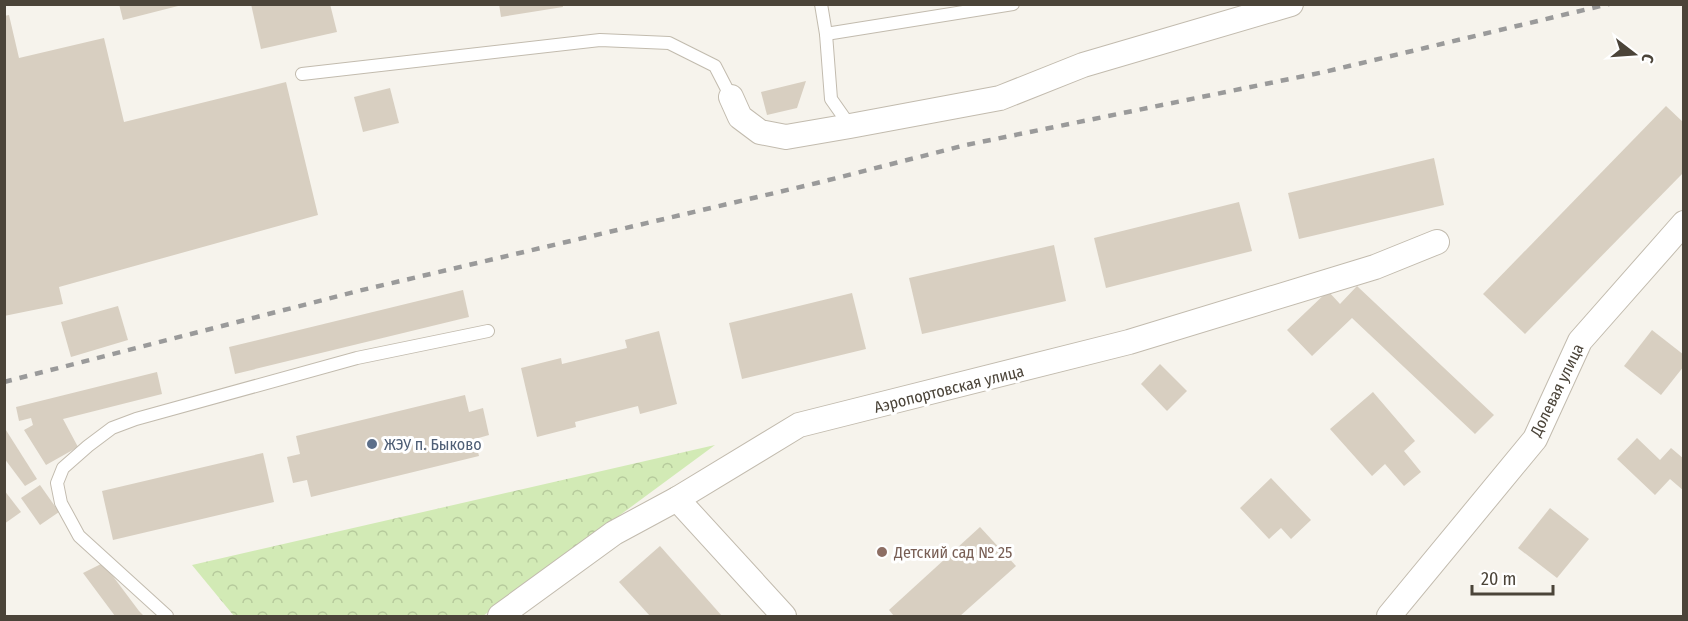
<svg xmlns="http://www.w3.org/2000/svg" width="1688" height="621" viewBox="0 0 1688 621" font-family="'Fira Sans Condensed',sans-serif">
	<defs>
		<pattern id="forest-crowns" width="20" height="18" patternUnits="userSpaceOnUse" patternTransform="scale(1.5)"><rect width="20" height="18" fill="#d2eab5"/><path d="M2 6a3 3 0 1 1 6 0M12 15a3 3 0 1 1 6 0" fill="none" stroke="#b6ca9c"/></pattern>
	</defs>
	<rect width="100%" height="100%" fill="#f6f3ec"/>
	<polygon fill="url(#forest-crowns)" points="715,445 483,616 234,616 192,565"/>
	<g fill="#d8cfc1">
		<polygon points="119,4 182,4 182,5 123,20"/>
		<polygon points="251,4 330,4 337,32 261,49"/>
		<polygon points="499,4 562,4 563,7 501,17"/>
		<polygon points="9,15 19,58 104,38 124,122 286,82 318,215 59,287 63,304 4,316 4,16"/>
		<polygon points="806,81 797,108 767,115 761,92"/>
		<polygon points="390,88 399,123 363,132 354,97"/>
		<polygon points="1666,106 1684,123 1684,172 1525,334 1483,294"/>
		<polygon points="1434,158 1444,205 1299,239 1288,193"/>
		<polygon points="1239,202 1252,251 1106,288 1094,238"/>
		<polygon points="1054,245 1066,301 922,334 909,278"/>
		<polygon points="1357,286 1494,415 1475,434 1352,318 1312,356 1287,330 1328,291 1340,304"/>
		<polygon points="463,290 469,317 235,374 229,347"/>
		<polygon points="852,293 866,349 742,379 729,323"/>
		<polygon points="118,306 128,340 71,357 61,322"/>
		<polygon points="1652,330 1684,355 1684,366 1661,395 1624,366"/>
		<polygon points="659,331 677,404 640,414 638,406 575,422 576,427 537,437 521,368 561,358 562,364 627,348 625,340"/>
		<polygon points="1160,364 1187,391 1167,411 1141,384"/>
		<polygon points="157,372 162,394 63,419 78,447 46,465 24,430 33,425 31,418 19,421 16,407"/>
		<polygon points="1373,392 1415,441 1404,451 1421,472 1404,486 1385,464 1372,476 1330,429"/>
		<polygon points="465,395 469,412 483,408 489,435 475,439 479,456 311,497 307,480 293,483 287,457 300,454 296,436"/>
		<polygon points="4,427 37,479 25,486 4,458"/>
		<polygon points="1637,438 1660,460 1671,448 1684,459 1684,491 1670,479 1655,495 1617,459"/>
		<polygon points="263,453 274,502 113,540 102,491"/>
		<polygon points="1271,478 1311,520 1291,539 1281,528 1269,539 1240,508"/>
		<polygon points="40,485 59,512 40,525 21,498"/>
		<polygon points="4,490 21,512 4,524"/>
		<polygon points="1550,508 1589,539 1557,578 1518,548"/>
		<polygon points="980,527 1016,566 960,616 894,616 889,610"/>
		<polygon points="660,546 722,616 650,616 619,582"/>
		<polygon points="103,563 139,611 144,616 115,616 83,573"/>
	</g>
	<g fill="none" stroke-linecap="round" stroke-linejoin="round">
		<defs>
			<g id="service">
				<polyline points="821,4 826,34 831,99 850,126"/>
				<polyline points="826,34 1013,4"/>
				<polyline points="302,74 600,40 669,43 715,66 731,97"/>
				<polyline points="167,616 79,536 61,503 57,483 63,468 88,446 112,428 136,419 357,358 488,331"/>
			</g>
			<g id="minor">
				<polyline points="731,97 740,117 760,132 786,137 850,126 1000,98 1083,65 1291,4"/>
				<polyline points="677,499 784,616"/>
				<polyline points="500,616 614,533 677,499 799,425 1129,342 1375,267 1437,242"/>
				<polyline points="1389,616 1535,439 1580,341 1684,223"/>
			</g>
		</defs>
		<use href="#service" stroke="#c2bbae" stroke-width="14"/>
		<use href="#minor" stroke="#c2bbae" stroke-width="26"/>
		<use href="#service" stroke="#fff" stroke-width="12"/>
		<use href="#minor" stroke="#fff" stroke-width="24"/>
		<polyline stroke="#9a9a9a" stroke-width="4.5" stroke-dasharray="8 8" stroke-linecap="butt" points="4,382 358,291 817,183 966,145 1324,72 1609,4"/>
	</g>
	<circle fill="#5c6f8a" stroke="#fff" stroke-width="2" cx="372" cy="444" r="6"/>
	<circle fill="#8d6e63" stroke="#fff" stroke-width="2" cx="882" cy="552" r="6"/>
	<g text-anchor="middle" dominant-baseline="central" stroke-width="6" stroke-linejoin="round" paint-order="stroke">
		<g font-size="16" fill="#4b4439" stroke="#fff">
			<text transform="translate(949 389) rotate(-14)">Аэропортовская улица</text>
			<text transform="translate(1557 390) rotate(-64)">Долевая улица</text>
		</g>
		<g font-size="16" fill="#4e5e75" stroke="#fff" text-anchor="start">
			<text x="384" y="444">ЖЭУ п. Быково</text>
		</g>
		<g font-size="16" fill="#785e54" stroke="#fff" text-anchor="start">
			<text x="894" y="552">Детский сад № 25</text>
		</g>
	</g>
	<rect width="1688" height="621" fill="none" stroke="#4b4439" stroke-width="12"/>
	<g transform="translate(1634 54) rotate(107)" stroke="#ffffff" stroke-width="4.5" paint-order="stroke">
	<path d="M0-4.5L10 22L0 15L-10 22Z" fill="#4b4439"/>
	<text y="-9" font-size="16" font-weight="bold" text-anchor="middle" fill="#4b4439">С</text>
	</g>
	<path d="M1472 585v9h81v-9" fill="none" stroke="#4b4439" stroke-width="3"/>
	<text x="1481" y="585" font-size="18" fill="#4b4439" stroke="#ffffff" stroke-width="4.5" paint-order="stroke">20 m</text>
</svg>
